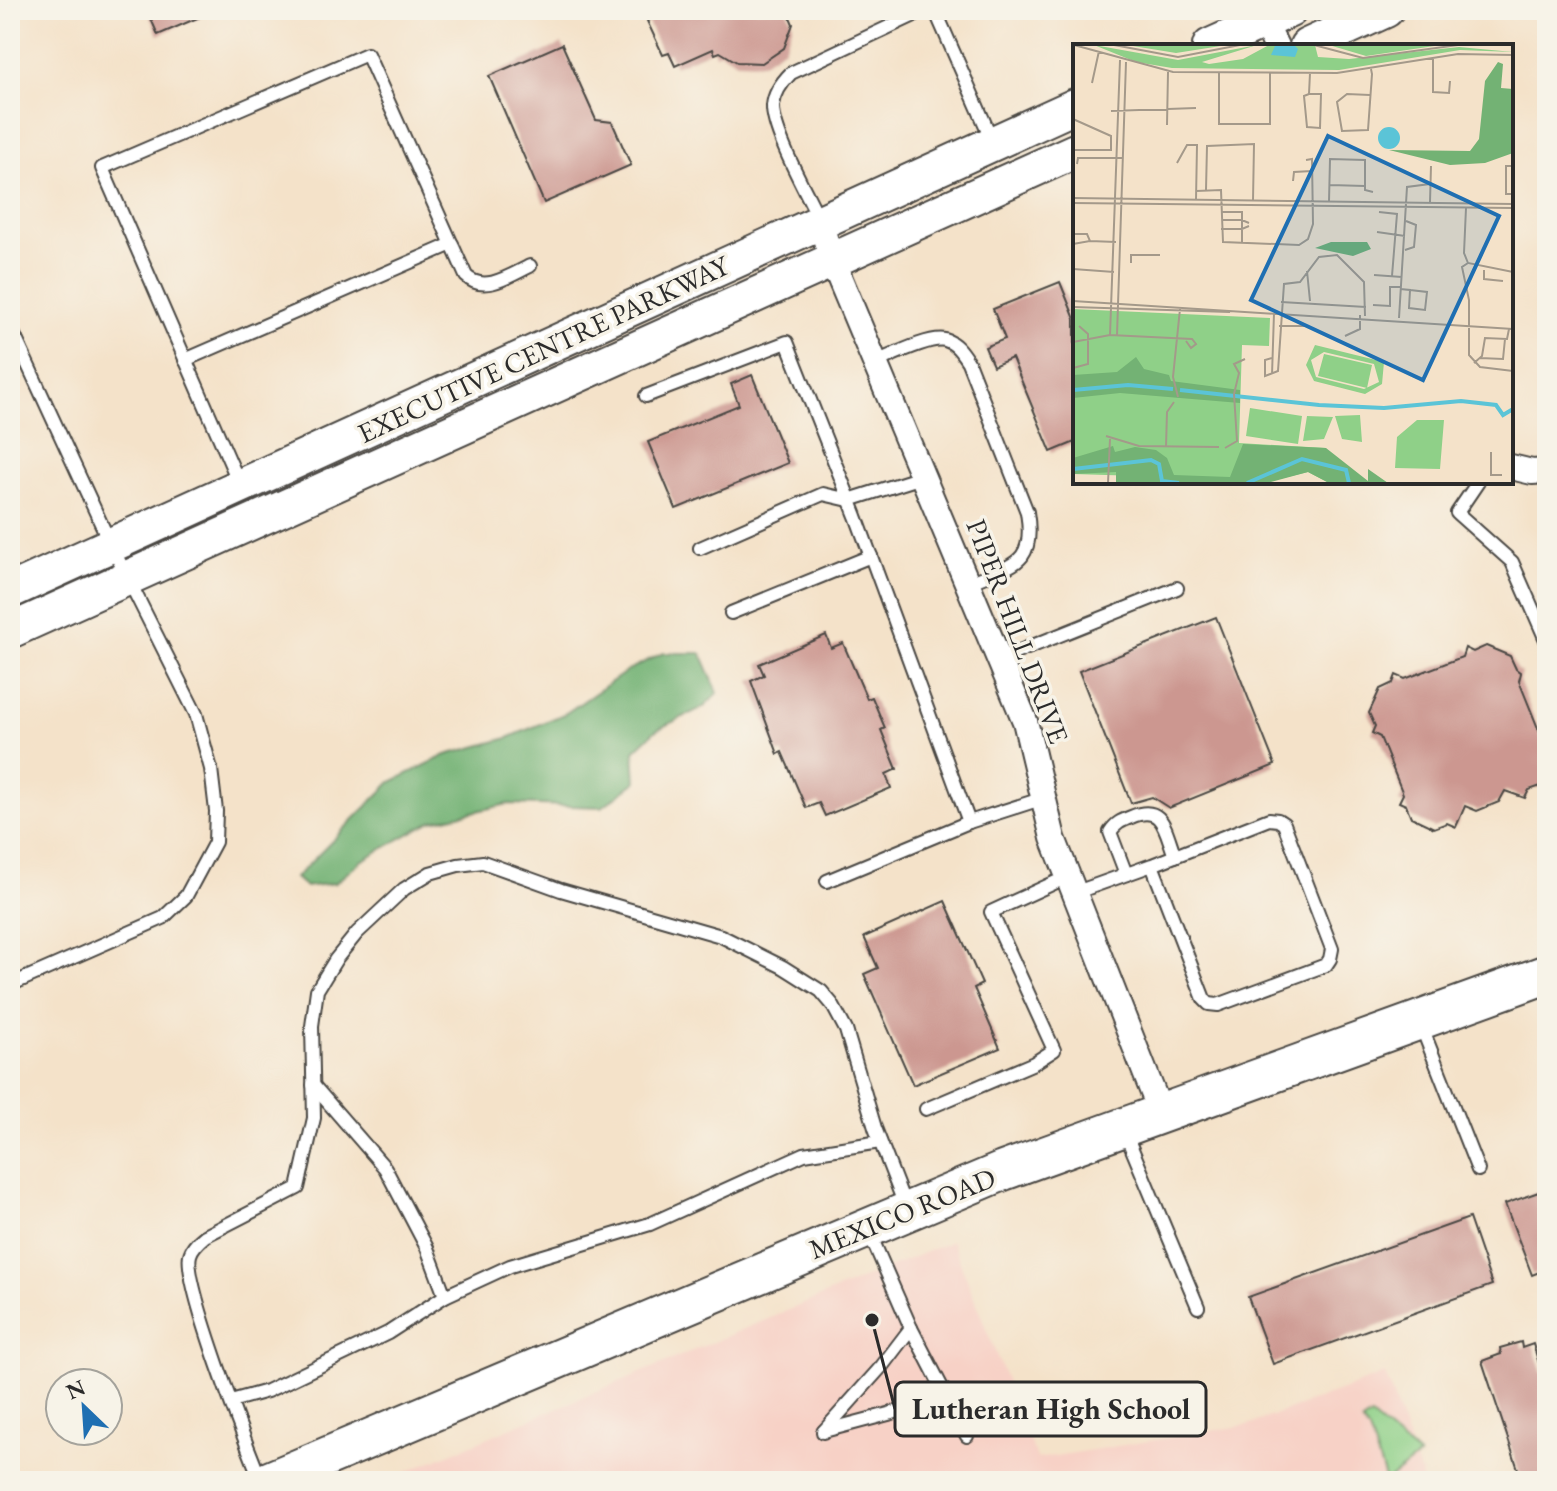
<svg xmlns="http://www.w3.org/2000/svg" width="1557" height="1491" viewBox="0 0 1557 1491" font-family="'EB Garamond',serif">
	<rect width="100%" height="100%" fill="#f7f3e8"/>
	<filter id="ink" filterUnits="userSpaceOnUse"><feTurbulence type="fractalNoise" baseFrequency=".0125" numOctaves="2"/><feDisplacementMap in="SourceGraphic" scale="16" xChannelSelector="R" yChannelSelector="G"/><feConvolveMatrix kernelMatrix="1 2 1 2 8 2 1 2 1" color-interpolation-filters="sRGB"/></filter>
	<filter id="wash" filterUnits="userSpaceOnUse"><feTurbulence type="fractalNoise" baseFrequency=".006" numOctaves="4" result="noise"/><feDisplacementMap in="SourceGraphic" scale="32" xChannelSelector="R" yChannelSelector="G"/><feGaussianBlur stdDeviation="1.8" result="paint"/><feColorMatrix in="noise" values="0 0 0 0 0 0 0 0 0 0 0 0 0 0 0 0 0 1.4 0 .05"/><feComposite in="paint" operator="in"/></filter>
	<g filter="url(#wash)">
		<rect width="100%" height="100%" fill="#f4e2c9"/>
		<polygon fill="#f7d1c6" points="952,1241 1037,1459 1248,1425 1385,1374 1423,1481 385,1481"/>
		<polygon fill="#8fd088" stroke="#5d7e5a" stroke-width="2" points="1371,1416 1419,1456 1386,1481 1369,1431 1362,1422"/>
		<polygon fill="#73b274" stroke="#4f6e50" stroke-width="2" points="663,653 701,653 718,693 704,707 656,730 634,751 636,782 602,807 508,804 432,821 361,861 335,883 305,887 295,878 391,782 446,755 508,738 566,713 630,669"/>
		<g id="blocks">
			<g fill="#cc9790">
				<polygon points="147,10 216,10 158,35"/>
				<polygon points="650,10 787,10 793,24 784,48 762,63 737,62 720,52 715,54 713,49 675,66 669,53 663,55 647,21 653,18"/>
				<polygon points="562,44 596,120 612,122 631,165 544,203 489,76"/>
				<polygon points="1060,282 1075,319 1075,442 1051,452 1012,358 993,366 985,347 1005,339 993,309"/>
				<polygon points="752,375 788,463 676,509 648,442 739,405 731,384"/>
				<polygon points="1216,617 1275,765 1169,808 1152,797 1131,803 1079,671"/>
				<polygon points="826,635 831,648 843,643 867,699 872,697 885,728 881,730 897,769 886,774 891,788 825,816 819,803 806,808 782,752 778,754 751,681 764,675 759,664"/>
				<polygon points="1486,646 1510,656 1516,669 1521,673 1519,681 1542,738 1547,740 1547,772 1541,786 1529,790 1525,798 1505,791 1499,802 1477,811 1465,806 1456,827 1447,823 1434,828 1411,817 1406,805 1399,802 1403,794 1380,737 1372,733 1375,726 1369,713 1380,689 1393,683 1396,675 1405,679 1462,657 1465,648 1473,652"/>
				<polygon points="945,901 982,984 974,988 1000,1048 913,1085 864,974 878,968 864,937"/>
				<polygon points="1547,1189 1547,1269 1532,1275 1505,1204"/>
				<polygon points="1469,1218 1492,1285 1273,1364 1248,1297"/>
				<polygon points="1521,1342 1522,1348 1533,1344 1542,1373 1547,1372 1547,1481 1522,1481 1482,1361 1501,1354 1500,1348"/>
			</g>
		</g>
	</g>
	<g filter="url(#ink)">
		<use href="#blocks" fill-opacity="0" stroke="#494643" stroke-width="2"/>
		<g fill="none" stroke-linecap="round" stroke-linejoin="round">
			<defs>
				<g id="lane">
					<polyline points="935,10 992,140"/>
					<path d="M819,219C807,193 772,132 773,106C774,93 782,82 791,73L925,10"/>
					<polyline points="10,326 111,545 196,714 211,769 216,811 215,842 186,896 163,918 10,985"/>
					<polyline points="185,360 452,244"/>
					<path d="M876,362C891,356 930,336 945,340C956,343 962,353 968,362L1027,512C1036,566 1012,564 969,583"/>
					<polyline points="646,396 787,342 856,516 969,822"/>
					<polyline points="1478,482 1457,513 1512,562 1547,642"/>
					<path d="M240,485L102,168L367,54L466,276C484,294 511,275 530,266"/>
					<polyline points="700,548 823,494 849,500 925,476"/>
					<polyline points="731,613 871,556"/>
					<polyline points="1000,659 1177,588"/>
					<path d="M1126,874L1110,832C1116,823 1121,821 1131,817C1164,803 1165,831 1175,856"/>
					<polyline points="827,881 969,822 1044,798"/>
					<polyline points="1074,893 1152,865 1204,999 1209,1004 1218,1005 1326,965 1330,959 1332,949 1284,824 1278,820 1269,819 1152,865"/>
					<polyline points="1420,1023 1478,1170"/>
					<polyline points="313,1085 385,1168 427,1248 445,1296"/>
					<polyline points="926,1109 1034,1063 1054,1050 991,912 1067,877"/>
					<polyline points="1124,1130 1198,1307"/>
					<polyline points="911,1328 967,1436"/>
					<polyline points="231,1401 267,1391 388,1333 445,1296 510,1266 650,1224 804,1154 880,1142"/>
					<polyline points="824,1431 949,1398"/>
					<polyline points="823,1432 882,1366 911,1328 869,1232"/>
					<path d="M261,1481C247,1446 183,1283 190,1255C192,1247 199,1241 205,1236L298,1188L314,1118L312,1026L317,990L336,959L357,933L404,889L430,873L458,865L483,862L561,890L721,936L783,967L821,991L832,1004L846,1030L875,1128L906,1208"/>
				</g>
				<g id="street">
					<polyline points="1264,22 1276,46"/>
					<polyline points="820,222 832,260 1025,721 1053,838 1161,1113"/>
					<polyline points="1511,467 1532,472 1547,471"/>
				</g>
				<g id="secondary">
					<polyline points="1210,46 1290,10"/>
					<polyline points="1307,46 1386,10"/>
					<polyline points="10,591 1075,106"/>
					<polyline points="10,631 1075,151"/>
				</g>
				<polyline id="primary" points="269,1481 1003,1171 1547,974"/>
			</defs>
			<use href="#lane" stroke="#494643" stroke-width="16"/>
			<use href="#street" stroke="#494643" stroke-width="28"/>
			<use href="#secondary" stroke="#494643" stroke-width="38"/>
			<use href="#primary" stroke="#494643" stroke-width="42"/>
			<use href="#lane" stroke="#fff" stroke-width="12"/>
			<use href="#street" stroke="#fff" stroke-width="24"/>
			<use href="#secondary" stroke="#fff" stroke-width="34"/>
			<use href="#primary" stroke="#fff" stroke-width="38"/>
		</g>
	</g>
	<g text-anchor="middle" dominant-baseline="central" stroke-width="7" stroke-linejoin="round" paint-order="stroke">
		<g font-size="28" fill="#2b2b2b" stroke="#f7f3e8">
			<text transform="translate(543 349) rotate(-25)">EXECUTIVE CENTRE PARKWAY</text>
			<text transform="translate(1018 631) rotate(69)">PIPER HILL DRIVE</text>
			<text transform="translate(902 1213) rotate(-22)">MEXICO ROAD</text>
		</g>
	</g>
	<g transform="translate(1073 44)">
		<rect width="440" height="440" fill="#f4e2c9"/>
		<path d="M21,1L105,16L184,1L129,18L136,20L170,15L196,1H242L245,13L276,15L386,3L440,8L387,6L266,26L99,24L63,18ZM54,1H154L103,9ZM256,1H368L293,12ZM0,265L197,274L196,302L169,301L166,399L253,404L256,439L235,428L202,436L0,430ZM242,301L311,318L309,340L292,350L241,337L233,321ZM251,308L301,320L306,338L291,345L243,333L238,316ZM251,310L299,321L294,344L245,332ZM177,364L229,372L225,400L173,392ZM287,371L289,398L269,395L262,372ZM234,372L260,373L251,395L230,397ZM344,376H371L367,425L322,424L324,393Z" fill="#8fd088" fill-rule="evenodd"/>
		<path d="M425,18L430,20L428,44L440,45V109L412,119L377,121L316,106L397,107L406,95L412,37ZM258,198H294L298,205L280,212L242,204ZM63,313L71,325L96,331L98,337L167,346V359L47,349L0,354V331L44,328ZM170,400L253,404L295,437V425L315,439H256L235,428L194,439H43V428L0,430V414L40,402L42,408L62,403L83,406L94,414L101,431L157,433Z" fill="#73b274"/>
		<path d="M221,1L225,5L222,13L198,11L202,2ZM305 94a11 11 0 1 1 22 0a11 11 0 1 1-22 0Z" fill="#5bc4d7"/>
		<path fill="none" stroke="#5bc4d7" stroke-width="4" d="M0,346L55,341L100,345M107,346L246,361L311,364L388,357L423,361L430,371L440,365M0,425L78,416L86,420L89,437L106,439M174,439L229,415L273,426L276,439"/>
		<path fill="none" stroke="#a4998a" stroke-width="2" d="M1,1L100,28L264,29L385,10L440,11M41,1L105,13L167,1M241,1L290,14L385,1M360,14V48L376,49L377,37M146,29V80H197V29M19,39L26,7M236,50L231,52L234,83L247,84L248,50H236L237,29M297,51L274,50L264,58L269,87L295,86L299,30L298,25M38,67L123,64M0,75L38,92V106H0M94,81L95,28M104,119L114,101H124L123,156M4,120L5,114H49M440,122H433V150H440M220,137L221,128L239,127M257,141L292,142M133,146L134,102L181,100L180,157M123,147L148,146L150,198L226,201L235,195L240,180L239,115L233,116M0,154L440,160M256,158L257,115L292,116V146L300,148M357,158L358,122M0,159L440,164M393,164L391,209L395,219L440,228M148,168H169V176H149M306,168L324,170L319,232M176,179L169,176V185L176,182M148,185H169V200M304,188L332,192M0,190H14L17,197L0,200M17,197L43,198M332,206L341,203L343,181L333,177M58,219V211H87M395,219L389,223L396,256V311L407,323L440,327M0,225L41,228M411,226V235L430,237M234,227L237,257M301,231L329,233M327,245L337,246L336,264L352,266L354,248L337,246M0,257L440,285M208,258L293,263M300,261L317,262V243H327M0,263L157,268M326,274L334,143L357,140M206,282H236M37,291L47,16M44,291L53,18M272,292L287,285V271M0,298L37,291L119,295L123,300L118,304L113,297M199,314L192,316V332L205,327L211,240L227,238L246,213L264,211L291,238L292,272M407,314L430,315L432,295M401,319L409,312L412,294L434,295L436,285M0,324L15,320V290L6,282M199,331L201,269M105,353L100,333L107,265M33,392L66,402L146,403M93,403L94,368L101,358M152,404L164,397L161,350L166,329L161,320L172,315M418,408V431H429M439,424L440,391M35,439L37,395"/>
		<path fill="#1f6fb2" fill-opacity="0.15" stroke="#1f6fb2" stroke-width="4" d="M255,92L426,172L350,336L178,256Z"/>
		<rect width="440" height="440" fill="none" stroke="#2b2b2b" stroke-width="4"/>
	</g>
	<path fill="none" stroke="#2b2b2b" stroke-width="3" d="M872 1320L895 1409"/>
	<circle fill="#2b2b2b" stroke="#f7f3e8" stroke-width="3" cx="872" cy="1320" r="8"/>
	<rect fill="#f7f3e8" stroke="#2b2b2b" stroke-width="3" x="895" y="1382" width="311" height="54" rx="8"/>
	<g font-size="30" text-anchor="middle" font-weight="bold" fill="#2b2b2b">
		<text x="1051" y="1419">Lutheran High School</text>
	</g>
	<rect width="1557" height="1491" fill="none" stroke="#f7f3e8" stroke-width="40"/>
	<g transform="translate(84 1407) rotate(335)"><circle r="38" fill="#f7f3e8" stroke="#a5a39c" stroke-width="2"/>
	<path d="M0-6L14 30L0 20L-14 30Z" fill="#1f6fb2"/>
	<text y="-12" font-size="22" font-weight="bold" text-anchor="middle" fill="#2b2b2b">N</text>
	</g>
</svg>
